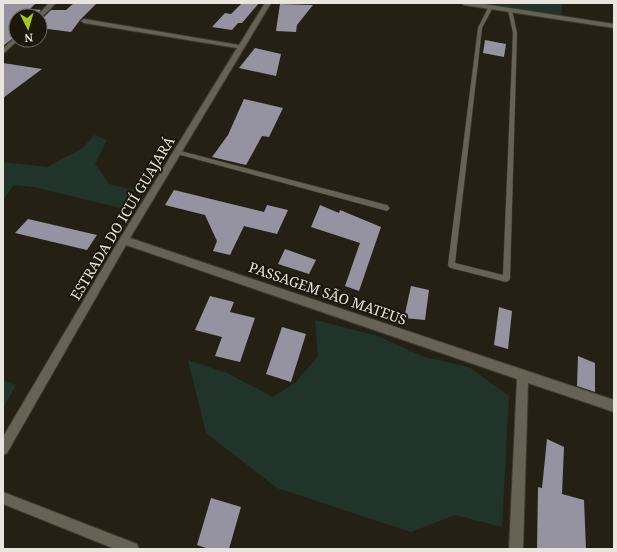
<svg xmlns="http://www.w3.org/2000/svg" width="617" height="552" viewBox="0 0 617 552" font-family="'Noto Serif',serif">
	<rect width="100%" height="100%" fill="#242114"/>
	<g fill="#21342a">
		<polygon points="489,3 562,3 562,15 489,5"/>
		<polygon points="94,135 107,140 95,164 109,184 134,190 124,209 34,187 14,185 3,200 3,162 47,167 83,148"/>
		<polygon points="315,320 378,336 424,357 469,367 509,396 502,527 455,515 411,532 277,488 206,433 188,360 227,373 273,397 296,382 318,356"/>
		<polygon points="3,380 16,385 3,408"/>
	</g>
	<g fill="#9593a2">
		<polygon points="3,3 36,3 30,9 41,10 36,16 16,16 16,36 3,46"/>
		<polygon points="74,3 97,3 80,20 71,32 40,28 40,18 43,18 51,10 66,10"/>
		<polygon points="242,3 259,3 242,23 238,23 232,30 212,27 225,13 231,14"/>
		<polygon points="280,4 313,5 297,25 296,32 276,31"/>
		<polygon points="485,40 506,44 504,57 483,53"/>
		<polygon points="255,48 281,54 276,76 239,68"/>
		<polygon points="3,63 42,69 3,98"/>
		<polygon points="244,99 283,108 269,137 262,136 246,165 212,157 228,135"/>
		<polygon points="174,190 264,212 267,205 288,210 277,234 244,226 230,255 213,251 217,241 205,215 165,205"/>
		<polygon points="320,205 339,213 340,210 381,227 359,291 345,286 360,243 311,227"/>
		<polygon points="28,219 97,235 87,250 15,233"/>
		<polygon points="285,249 316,260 309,274 278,264"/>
		<polygon points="411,286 429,290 425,320 404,318"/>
		<polygon points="210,296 234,302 230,312 255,318 240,362 215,356 222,337 195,330"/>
		<polygon points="499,307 512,311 508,349 494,345"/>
		<polygon points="282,327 306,334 291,382 266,374"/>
		<polygon points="578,356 595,363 595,392 577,386"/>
		<polygon points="547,439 564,447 562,494 584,500 586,549 537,549 538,487 542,488"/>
		<polygon points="211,498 241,507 229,549 209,549 197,545"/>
	</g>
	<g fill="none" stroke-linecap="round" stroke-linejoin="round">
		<defs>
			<g id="lane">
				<polygon points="489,6 493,7 482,28 455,263 503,275 513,33 508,10 510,9 512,10 517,33 510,279 508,281 506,282 451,268 449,267 448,265 478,28"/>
				<polygon points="175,150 177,150 387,205 390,208 387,211 177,154 174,152"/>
			</g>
			<g id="street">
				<polygon points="49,3 56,3 42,17 37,16"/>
				<polygon points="265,3 271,3 130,238 614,400 614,412 528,383 523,549 509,549 517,379 126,245 7,453 3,455 3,437 121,237 237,48 84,23 81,21 84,19 239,45"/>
				<polygon points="461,3 477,3 614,24 614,28 464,5"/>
				<polygon points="16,37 16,40 18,40 3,54 3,48"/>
				<polygon points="3,492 137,544 139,549 115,549 3,504"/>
			</g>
		</defs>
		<use href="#lane" stroke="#3d3a32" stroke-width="1"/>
		<use href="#street" stroke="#3d3a32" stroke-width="2"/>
		<use href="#lane" fill="#666254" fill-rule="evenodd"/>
		<use href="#street" fill="#666254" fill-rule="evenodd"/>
	</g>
	<g text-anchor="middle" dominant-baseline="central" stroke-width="4" stroke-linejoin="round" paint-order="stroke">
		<g font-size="14" fill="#e7e5dc" stroke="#1b170b">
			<text transform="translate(122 218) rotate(-59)">ESTRADA DO ICUÍ GUAJARÁ</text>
			<text transform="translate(328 293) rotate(19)">PASSAGEM SÃO MATEUS</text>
		</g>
	</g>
	<rect width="617" height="552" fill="none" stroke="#e7e5dc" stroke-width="8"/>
	<g transform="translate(28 28) rotate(175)"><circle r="19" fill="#1b170b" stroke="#6d695f"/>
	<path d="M0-3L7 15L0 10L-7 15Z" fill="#a9c719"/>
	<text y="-6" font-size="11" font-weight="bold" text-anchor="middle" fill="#e7e5dc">N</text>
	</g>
</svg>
